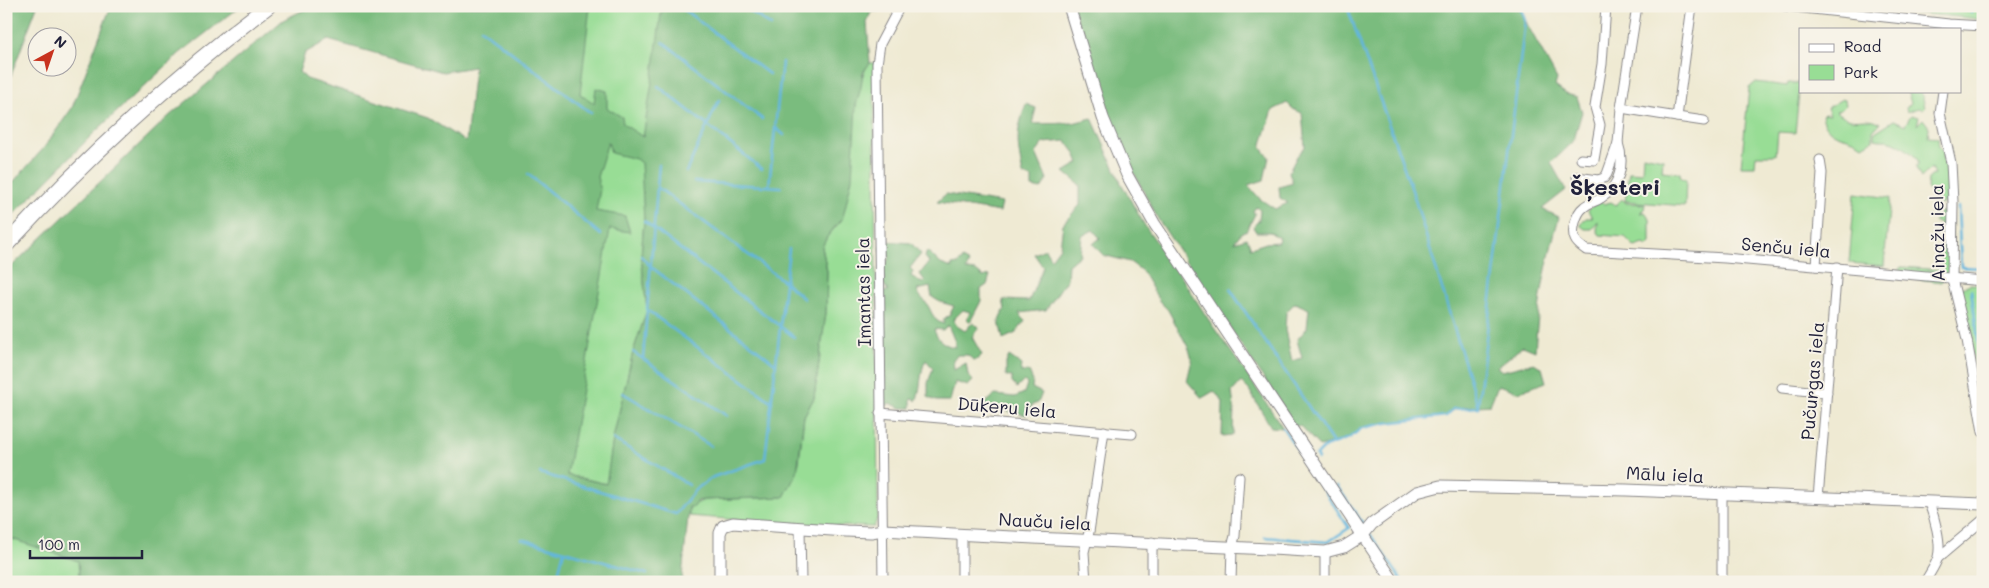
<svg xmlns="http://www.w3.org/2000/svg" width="1989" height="588" viewBox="0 0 1989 588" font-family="Mali,sans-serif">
	<rect width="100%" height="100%" fill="#f7f3e8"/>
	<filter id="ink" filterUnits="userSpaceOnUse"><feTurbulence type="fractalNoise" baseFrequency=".02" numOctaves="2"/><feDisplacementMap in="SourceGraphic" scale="10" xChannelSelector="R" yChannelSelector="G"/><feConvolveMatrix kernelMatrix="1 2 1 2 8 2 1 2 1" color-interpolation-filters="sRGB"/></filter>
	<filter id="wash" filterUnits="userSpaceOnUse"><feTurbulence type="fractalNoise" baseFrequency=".0096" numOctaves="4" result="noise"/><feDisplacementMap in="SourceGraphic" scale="20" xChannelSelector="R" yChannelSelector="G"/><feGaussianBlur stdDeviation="1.12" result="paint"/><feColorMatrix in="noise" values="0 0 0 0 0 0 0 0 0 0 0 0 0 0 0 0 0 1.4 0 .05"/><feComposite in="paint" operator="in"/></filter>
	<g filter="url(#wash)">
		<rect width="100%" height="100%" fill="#efead3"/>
		<g fill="#98dd95" stroke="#5d8068">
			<polygon points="483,6 667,6 649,138 641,136 644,221 641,256 647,310 633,352 613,439 607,484 541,469"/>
			<polygon points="1840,6 1983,6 1983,20 1970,18"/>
			<path d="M870,63H874L878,516L874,527L801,525L689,516V507L704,500L784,497L799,463L804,416L814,398L826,313L827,271L822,247L827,237L839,223L856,105C860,90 860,74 870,63Z"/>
			<polygon points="1756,82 1787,86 1788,83 1800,83 1795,133 1778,132 1776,155 1756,155 1755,166 1741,166 1749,88"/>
			<polygon points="1907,91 1919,91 1922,94 1925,107 1923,109 1918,108 1907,112 1906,108 1911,103"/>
			<path d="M1842,99L1845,100L1846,105L1841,110L1836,111C1840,114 1845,118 1851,119C1860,121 1871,116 1880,123L1873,131V140L1863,146C1847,132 1829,142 1822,116L1824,114L1830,115L1827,108Z"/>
			<path d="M1911,115L1919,117L1917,125L1923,119L1929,127L1928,137L1938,138L1939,147L1944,154L1942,157L1948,168L1953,269L1941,282L1894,276L1901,267L1942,270L1940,224L1934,221L1940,212H1948L1946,201L1940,205L1927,188L1928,179L1934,174L1931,168L1921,178L1916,168C1917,166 1919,163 1918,161C1916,155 1897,142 1891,141C1885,139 1881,141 1875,139V132L1894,120L1905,125Z"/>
			<polygon points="1643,155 1663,159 1662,171 1680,173 1681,178 1686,179 1685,206 1625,201 1629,172 1642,173"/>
			<polygon points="1855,193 1890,198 1884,266 1849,263"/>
			<polygon points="1622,199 1626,203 1645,204 1644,209 1640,213 1645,212 1650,219 1650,243 1647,246 1644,244 1635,247 1625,237 1600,235 1597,231 1598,221 1592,229 1585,229 1580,225 1586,218 1592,218 1588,210 1593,205 1602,202 1604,204 1611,202 1616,205"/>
			<polygon points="1970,284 1983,285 1983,414 1961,288"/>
			<polygon points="6,537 79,561 79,574 77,582 6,582"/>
		</g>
		<g fill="#7abc7e" stroke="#4e6f5c" fill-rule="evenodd">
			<polygon points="6,6 37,6 10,78 6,82"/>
			<polygon points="111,6 241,6 180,53 94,133 6,222 6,190 43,149 72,108"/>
			<path d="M312,6H590L580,94L594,103L596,88L607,91V108L622,117L623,124L643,137L652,82L662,6H882V10L871,12L867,22L870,63L863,72L861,87L856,105L852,178L843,217L827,237L822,247L827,271L826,313L814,398L804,416L797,473L784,497L704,500L698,501L694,507H689L682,577L683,582H77L79,574L78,561L6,537V274L12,266L168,117L283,20ZM328,40L443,72L474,67L466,142L428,118L307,79L299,72L305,53ZM608,142L611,153L636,159L641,163L644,221L641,256L647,310L633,352L613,439L606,484L567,475L610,229L630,232L625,216L596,211L600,189L597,177Z"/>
			<path d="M1073,6H1519L1527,24L1557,79L1555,86L1566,94L1577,97L1582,112L1573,142L1551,163L1566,190L1542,209L1559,217C1546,264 1538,302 1535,351L1523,346L1497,367L1502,371L1534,363L1542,368L1546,382L1519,392L1498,385L1490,405C1474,407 1458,404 1446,416L1386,423L1362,428L1349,438L1320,447L1300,426H1295L1158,219L1104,115ZM1287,103L1293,109L1302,113L1305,147L1297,156L1289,172L1293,183L1279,187L1280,198L1288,203L1275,209L1260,199L1248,185L1264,180L1269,157L1261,147L1273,110ZM1256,207L1260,210L1259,220L1253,227L1256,232H1270L1279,238L1278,242L1266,243L1251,248L1247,238L1234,242L1242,232L1247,230L1255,214L1253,211ZM1295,303L1309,309L1307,328L1297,340L1302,358L1292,361L1285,330L1286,312Z"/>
			<path d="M1026,104L1036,108L1032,124L1073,123L1092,118L1121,183L1145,226L1174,266L1212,325L1244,370L1283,428L1271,427L1249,390L1241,382L1232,392L1234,407L1233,435L1222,436L1223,402L1214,391L1202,398L1187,381L1192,360L1189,349L1168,310L1160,302L1142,271L1130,262L1103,255L1093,244L1100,238L1093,230L1082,236L1080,255L1068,265L1067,279L1046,310L1019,313L1025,321L1016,333L1003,339L999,321L1005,309L1003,300L1029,301L1043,267L1034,254L1045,249L1051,259L1060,247L1063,224L1080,205V185L1064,172L1079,163L1075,153L1066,141L1044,143L1036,153L1047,179L1041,189L1032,187V178L1023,175C1017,143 1015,135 1026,104Z"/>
			<polygon points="946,194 1002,203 1000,212 937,202"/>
			<path d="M885,241L911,243L921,254L910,268L913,271L911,276L922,283L925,281L920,274L929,262L925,257L927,251L941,264L952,268V265L958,264L962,259L969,263L966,270L976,271L983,277L990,275L987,285L981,289V301L970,322L967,319L970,312L963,310L953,320L957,326L965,331L972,323L979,327L972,337L982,355L975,361L967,355H958L953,359L954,370L966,363L968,375L973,381L968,386L955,382L950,401H936L928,397V383L933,368L926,360C919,372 922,389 916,401L914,398L911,399V408H901L890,403L883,408L881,385L886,379L881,374V369L885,365L881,360V318L885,313L882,308V292L888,291L883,283L885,278L881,271L890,257L881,251V247ZM930,287L932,297L940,302L954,306L949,316L946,317L943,321L944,324C932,321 933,312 926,303C923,298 919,297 917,290ZM948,325L955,342V347C945,346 936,339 934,329L943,330Z"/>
			<polygon points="1009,356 1022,365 1021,372 1029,372 1033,381 1032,388 1042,393 1038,403 1032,405 1027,415 985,407 984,404 995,395 1015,397 1024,393 1027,384 1024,381 1017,388 1012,383 1012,377 1006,376 1006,363"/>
		</g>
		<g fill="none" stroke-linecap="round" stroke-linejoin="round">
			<g stroke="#62b6de" stroke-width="2.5">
				<polyline points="679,6 769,74"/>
				<polyline points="743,6 771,26"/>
				<polyline points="1347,6 1413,193 1478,407"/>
				<polyline points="1971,13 1973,6"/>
				<polyline points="481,29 591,113"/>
				<polyline points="663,42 762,119"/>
				<polyline points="658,86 762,169"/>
				<polyline points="776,128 784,135"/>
				<polyline points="686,172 719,100"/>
				<polyline points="528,174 601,235"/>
				<polyline points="694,182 781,187"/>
				<polyline points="769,186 782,62"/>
				<polyline points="657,187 785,282 804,299"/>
				<polyline points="1958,207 1961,267 1983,268"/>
				<polyline points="644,221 794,337"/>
				<polyline points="641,256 650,266 776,364"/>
				<polyline points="1230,289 1333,443"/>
				<polyline points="1971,290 1983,374"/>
				<polyline points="647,310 772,402"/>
				<polyline points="633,352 727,416"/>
				<polyline points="643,359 659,164"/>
				<polyline points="623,393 711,446"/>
				<polyline points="1478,405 1525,21 1520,6"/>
				<polyline points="613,439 689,485"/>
				<polyline points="1318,459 1316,456 1325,447 1349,438 1362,428 1386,423 1446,416 1453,409 1478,407"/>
				<polyline points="540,473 676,514 695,490 713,477 765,459 789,249"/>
				<polyline points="1337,486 1364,525"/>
				<polyline points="1370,534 1403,582"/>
				<polyline points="1265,537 1328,542 1349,528 1283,428"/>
				<polyline points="522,539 647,574"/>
				<polyline points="556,582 564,551"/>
			</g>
		</g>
	</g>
	<g filter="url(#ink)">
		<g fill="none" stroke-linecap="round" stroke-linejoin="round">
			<defs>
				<g id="street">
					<polyline points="1785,6 1949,24 1983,26"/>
					<polyline points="1943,91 1940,113 1951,163 1953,202 1952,279 1967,340 1983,432"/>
					<polyline points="1621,108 1677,117 1692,6"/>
					<polyline points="1677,117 1704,121"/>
					<path d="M1618,143C1625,163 1620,187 1601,198C1596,202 1589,202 1584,207C1576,213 1571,231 1575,239C1577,244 1582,247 1586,250L1725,258L1983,281"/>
					<polyline points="1581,159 1594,160 1600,125 1595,107 1602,64 1606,6"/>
					<polyline points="1577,177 1598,180 1604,178 1607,174 1618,143 1621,108 1637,6"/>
					<polyline points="1816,266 1822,173 1820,160"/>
					<polyline points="1782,388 1827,393"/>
					<polyline points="880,413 1132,434"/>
					<polyline points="1722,494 1722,582"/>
					<polyline points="1818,498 1837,267"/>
					<polyline points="800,528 801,582"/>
					<polyline points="1939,557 1983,520"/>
					<polyline points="883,582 877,64 880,44 900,6"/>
					<polyline points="962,582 962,535"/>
					<polyline points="1086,582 1084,552 1089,532 1104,431"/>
					<polyline points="1152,582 1152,542"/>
					<polyline points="1231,582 1232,547 1235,536 1239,477"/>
					<polyline points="1325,582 1325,552"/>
					<path d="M1925,582C1929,574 1936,565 1938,557C1942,543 1934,516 1929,503"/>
				</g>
				<g id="secondary">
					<polyline points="1069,6 1103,118 1127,175 1154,223 1394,582"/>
					<path d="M720,582V533L723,526L733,523L846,531L871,532L883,530C1031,539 1178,544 1325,552L1344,547L1363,535L1372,524L1417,492L1440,486L1626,490L1983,504"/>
				</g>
				<path id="highway" d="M6,245C86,158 174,77 268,6"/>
			</defs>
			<use href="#street" stroke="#888687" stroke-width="11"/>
			<use href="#secondary" stroke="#888687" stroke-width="13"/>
			<use href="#highway" stroke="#888687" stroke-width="17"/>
			<use href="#street" stroke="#fff" stroke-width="9"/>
			<use href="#secondary" stroke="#fff" stroke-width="11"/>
			<use href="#highway" stroke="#fff" stroke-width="15"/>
		</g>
	</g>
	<g text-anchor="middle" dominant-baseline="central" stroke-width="4" stroke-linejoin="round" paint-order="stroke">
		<g font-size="18" fill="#22223b" stroke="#f7f3e8">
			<text transform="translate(1937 233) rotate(-91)">Ainažu iela</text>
			<text transform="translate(1786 247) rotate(5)">Senču iela</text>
			<text transform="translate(863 292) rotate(-91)">Imantas iela</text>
			<text transform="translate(1812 381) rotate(-85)">Pučurgas iela</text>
			<text transform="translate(1007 407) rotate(5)">Dūķeru iela</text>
			<text transform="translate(1665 474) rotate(3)">Mālu iela</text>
			<text transform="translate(1045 521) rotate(3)">Nauču iela</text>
		</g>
		<g font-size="22" font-weight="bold" fill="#22223b" stroke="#f7f3e8">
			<text x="1615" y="186">Šķesteri</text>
		</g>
	</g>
	<rect width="1989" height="588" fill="none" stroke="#f7f3e8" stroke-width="25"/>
	<rect x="1799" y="28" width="162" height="65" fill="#f7f3e8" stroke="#a29fa3"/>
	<rect x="1809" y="44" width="25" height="8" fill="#ffffff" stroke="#a29fa3"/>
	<text x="1844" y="52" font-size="15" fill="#22223b">Road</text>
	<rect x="1809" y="65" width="25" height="15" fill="#98dd95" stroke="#a29fa3"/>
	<text x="1844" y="78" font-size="15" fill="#22223b">Park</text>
	<g transform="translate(52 52) rotate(40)"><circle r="24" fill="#f7f3e8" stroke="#a29fa3"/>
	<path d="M0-4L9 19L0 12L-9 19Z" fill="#c8321e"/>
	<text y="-8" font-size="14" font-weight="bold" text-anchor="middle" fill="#22223b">N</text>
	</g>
	<path d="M30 550v8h112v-8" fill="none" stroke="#22223b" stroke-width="2.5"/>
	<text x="38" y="550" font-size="15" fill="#22223b" stroke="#f7f3e8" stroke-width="4" paint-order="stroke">100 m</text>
</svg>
